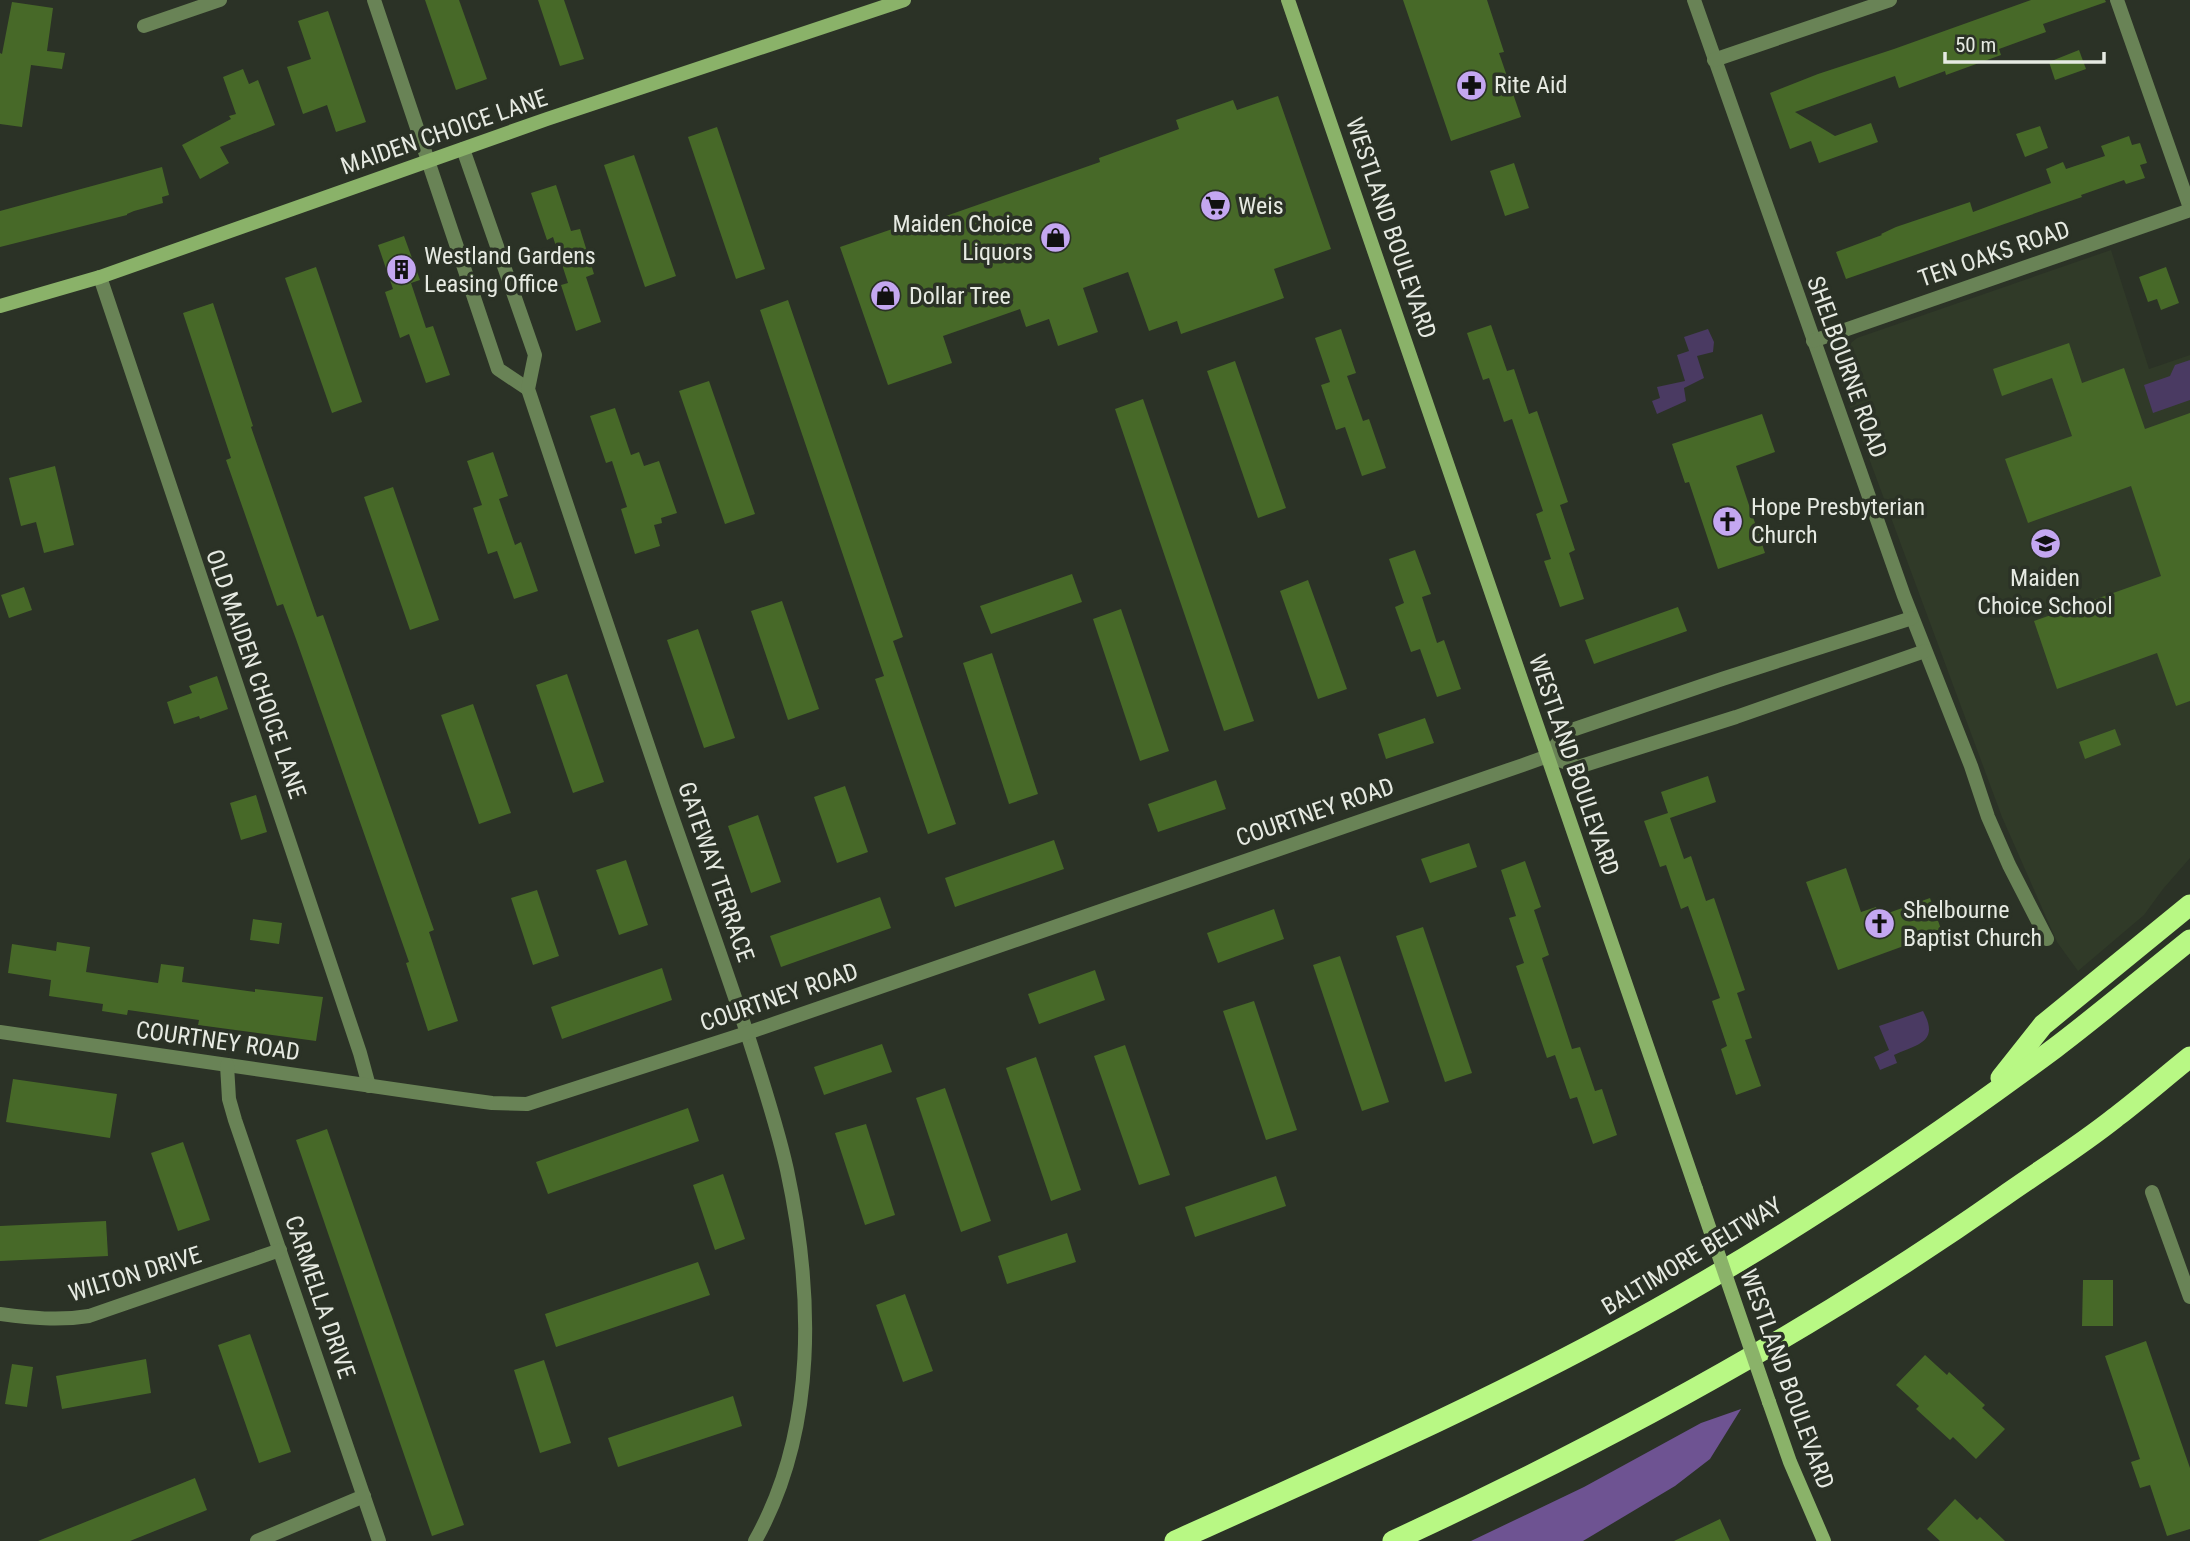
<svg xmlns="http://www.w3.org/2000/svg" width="2190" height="1541" viewBox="0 0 2190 1541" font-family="'Roboto Condensed',sans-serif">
	<rect width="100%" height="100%" fill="#2b3226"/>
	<polygon fill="#303a28" points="2111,250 2149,369 2190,355 2190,858 2163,889 2144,915 2078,971 2057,942 2002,817 1837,372 1837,364 1847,346 1857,338"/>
	<g fill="#4a3a62">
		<polygon points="1708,329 1714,342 1713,352 1697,356 1704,378 1684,388 1686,401 1657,414 1652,401 1660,398 1657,387 1685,381 1677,355 1689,351 1684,337"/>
		<polygon points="2190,360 2190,400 2153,413 2144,385 2170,376 2175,365"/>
		<path d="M1923,1011C1940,1042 1918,1044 1894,1055L1897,1063L1880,1070L1874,1057L1889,1050L1879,1026Z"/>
	</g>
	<polygon fill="#6e5392" points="1741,1409 1710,1459 1675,1486 1583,1541 1471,1541 1584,1487 1701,1423"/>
	<g fill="#476928">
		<polygon points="425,0 459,0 487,79 456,90"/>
		<polygon points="538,0 564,0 584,59 560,66"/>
		<polygon points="1403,0 1487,0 1504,52 1499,53 1521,117 1451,141"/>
		<polygon points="2031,0 2105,0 2106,2 2043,24 2046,32 1999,49 2001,55 1946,75 1945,71 1899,88 1895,76 1795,112 1835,136 1871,123 1878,142 1819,163 1811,141 1790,149 1770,93 1818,74 1894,49"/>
		<polygon points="12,2 53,8 47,51 65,53 62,69 31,65 22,127 0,124 0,53 2,54"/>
		<polygon points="328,11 366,122 336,132 327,105 303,114 287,67 311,59 298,21"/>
		<polygon points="2079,50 2086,69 2055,80 2049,62"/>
		<polygon points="243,69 249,84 258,80 275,125 220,147 229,163 200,179 182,145 231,119 229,116 236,114 223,77"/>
		<polygon points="1278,96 1331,249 1274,269 1284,298 1181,334 1177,321 1149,331 1128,272 1083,288 1098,332 1058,346 1049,319 1026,327 1020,309 943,336 952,363 888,385 840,247 904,225 906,230 1100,162 1099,158 1179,129 1176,120 1233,100 1237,110"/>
		<polygon points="2040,126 2048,148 2025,157 2016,134"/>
		<polygon points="717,127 765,269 736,279 688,137"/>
		<polygon points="2129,136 2132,145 2140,143 2147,163 2140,165 2145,178 2126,184 2124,180 2081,195 2082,197 1846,279 1836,252 1882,235 1881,234 1896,227 1970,202 1973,212 2051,183 2046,169 2063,162 2066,169 2105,156 2101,146"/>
		<polygon points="634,155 676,276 645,287 604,165"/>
		<polygon points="1514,163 1529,208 1505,216 1490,171"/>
		<polygon points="162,167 169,195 162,197 163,203 134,211 127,214 127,215 0,247 0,211"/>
		<polygon points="556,185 571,231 580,229 594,274 586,277 601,322 576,331 561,285 568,283 553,237 547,240 531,193"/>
		<polygon points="404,236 420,280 411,283 426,328 433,326 450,375 426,383 409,334 400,338 385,292 393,289 378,245"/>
		<polygon points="316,267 362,402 332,413 285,278"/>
		<polygon points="2166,267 2179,303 2161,310 2157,299 2148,302 2139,277"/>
		<polygon points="788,300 903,637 893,641 956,824 928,834 875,679 884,676 760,310"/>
		<polygon points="213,303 253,426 251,427 317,617 323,615 434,930 429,932 458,1021 428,1031 406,963 409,962 296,639 283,604 277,606 226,460 231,458 183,313"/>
		<polygon points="1491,325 1507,371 1514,369 1529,414 1537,411 1568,502 1560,505 1575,550 1569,553 1584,599 1560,607 1544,561 1551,559 1536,514 1543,511 1512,419 1504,422 1489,378 1483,380 1467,333"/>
		<polygon points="1341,329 1356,373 1347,376 1363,421 1369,419 1386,468 1362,476 1345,427 1336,430 1321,385 1330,382 1315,338"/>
		<polygon points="2069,343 2082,383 2124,368 2145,429 2190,413 2190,701 2176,706 2157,653 2057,689 2034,621 2161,576 2131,486 2028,523 2005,459 2072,436 2052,378 2002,396 1993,369"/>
		<polygon points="1235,361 1286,508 1258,518 1207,371"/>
		<polygon points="709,381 755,514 725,524 679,391"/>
		<polygon points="1143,399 1254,721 1224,731 1115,409"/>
		<polygon points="615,408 631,455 639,452 644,466 659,461 677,513 661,518 662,523 654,525 660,546 635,554 621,509 627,507 612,461 606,463 590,416"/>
		<polygon points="1762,414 1775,452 1736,466 1765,553 1718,569 1689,482 1685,483 1672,444"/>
		<polygon points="493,452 508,496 499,499 515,545 521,542 538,591 514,599 497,551 488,554 473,508 482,505 467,461"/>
		<polygon points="55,466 74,545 44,553 36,522 21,526 9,478"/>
		<polygon points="393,487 439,620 410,630 364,497"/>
		<polygon points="1415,550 1431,594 1422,597 1437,643 1444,640 1461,689 1437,697 1420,649 1411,652 1395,607 1404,603 1389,559"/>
		<polygon points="1072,574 1082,602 991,634 980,606"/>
		<polygon points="1308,580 1347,689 1318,699 1280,591"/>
		<polygon points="24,587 32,610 9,618 1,595"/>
		<polygon points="782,601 819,709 788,720 751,611"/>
		<polygon points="1678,607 1687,631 1594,664 1585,640"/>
		<polygon points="1121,609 1169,751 1140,761 1093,619"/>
		<polygon points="698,629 735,738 704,748 667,640"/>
		<polygon points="992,653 1038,794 1009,804 963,663"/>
		<polygon points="567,674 604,782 573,793 536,685"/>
		<polygon points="217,676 228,709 200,719 199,716 174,724 167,702 192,693 189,686"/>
		<polygon points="473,704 511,813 479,824 441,715"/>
		<polygon points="1425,718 1434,743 1386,759 1378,734"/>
		<polygon points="2115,729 2121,745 2085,759 2079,742"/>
		<polygon points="1708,776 1716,802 1670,818 1684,859 1691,856 1706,901 1714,898 1745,990 1737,993 1752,1038 1745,1040 1761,1086 1736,1095 1721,1049 1727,1046 1712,1001 1720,998 1688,906 1681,909 1666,865 1660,867 1644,821 1668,813 1661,792"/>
		<polygon points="1216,780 1226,809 1158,832 1148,804"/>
		<polygon points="845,786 868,852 837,863 814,797"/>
		<polygon points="256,795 267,832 241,840 230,803"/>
		<polygon points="758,815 781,882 751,893 728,826"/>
		<polygon points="1054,840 1064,869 955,907 945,878"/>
		<polygon points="1469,843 1477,867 1430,883 1421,859"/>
		<polygon points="626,860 648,925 619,935 596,870"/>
		<polygon points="1525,861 1541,907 1534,910 1549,955 1542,958 1557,1003 1572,1049 1580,1047 1595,1091 1602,1089 1617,1135 1593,1144 1577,1097 1570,1099 1555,1055 1547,1058 1516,966 1524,963 1509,918 1516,916 1501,870"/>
		<polygon points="1846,868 1861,912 1876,907 1880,916 1930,898 1942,932 1838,970 1806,882"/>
		<polygon points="537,890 559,956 533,965 511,898"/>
		<polygon points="880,897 891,928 781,967 770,936"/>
		<polygon points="1274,909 1284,939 1218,963 1207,933"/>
		<polygon points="253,919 282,923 279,944 250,940"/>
		<polygon points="1423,927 1472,1073 1445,1082 1396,936"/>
		<polygon points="57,942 90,947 86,972 158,983 161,964 184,967 182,982 255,992 255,989 323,997 316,1041 198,1025 199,1020 128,1010 127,1015 102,1011 103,1004 49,996 51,980 8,973 12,944 56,951"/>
		<polygon points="1340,956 1389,1102 1362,1111 1313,965"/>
		<polygon points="662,968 672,1000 562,1039 551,1007"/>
		<polygon points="1095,970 1105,1000 1039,1024 1028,994"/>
		<polygon points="1254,1001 1297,1130 1266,1140 1223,1011"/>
		<polygon points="882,1044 892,1072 824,1095 814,1067"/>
		<polygon points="1125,1045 1170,1175 1139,1185 1094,1056"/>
		<polygon points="1036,1057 1081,1190 1051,1201 1006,1068"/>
		<polygon points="13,1079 117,1094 110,1138 6,1122"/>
		<polygon points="945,1088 991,1221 961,1232 916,1098"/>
		<polygon points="688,1108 699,1141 548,1194 536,1162"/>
		<polygon points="866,1124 895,1215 865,1225 835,1133"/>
		<polygon points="327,1129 464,1525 432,1536 296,1140"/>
		<polygon points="183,1142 210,1220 178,1231 151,1153"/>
		<polygon points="723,1174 745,1239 715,1250 693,1185"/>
		<polygon points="1276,1176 1286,1206 1195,1237 1185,1207"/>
		<polygon points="106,1221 108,1256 0,1261 0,1226"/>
		<polygon points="1067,1233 1076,1262 1007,1284 998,1256"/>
		<polygon points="698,1262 710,1295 556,1347 545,1314"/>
		<polygon points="2083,1280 2113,1280 2113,1326 2082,1326"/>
		<polygon points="905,1294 933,1371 903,1382 876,1305"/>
		<polygon points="250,1334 291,1452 259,1463 218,1345"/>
		<polygon points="2146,1341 2190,1468 2190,1529 2167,1536 2150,1485 2140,1488 2131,1462 2140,1459 2105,1356"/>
		<polygon points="1925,1355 1947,1375 1949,1372 1985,1405 1982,1408 2005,1429 1976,1459 1953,1437 1950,1440 1916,1409 1919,1406 1896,1385"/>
		<polygon points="146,1359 151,1393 62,1409 56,1376"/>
		<polygon points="544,1360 571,1443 540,1453 514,1370"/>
		<polygon points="12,1364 33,1367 27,1407 5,1404"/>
		<polygon points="733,1396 742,1426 618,1467 608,1438"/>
		<polygon points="195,1478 207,1510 130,1541 38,1541"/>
		<polygon points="1955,1499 1977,1520 1980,1517 2005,1541 1940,1541 1927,1529"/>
		<polygon points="1720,1519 1730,1541 1674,1541"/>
	</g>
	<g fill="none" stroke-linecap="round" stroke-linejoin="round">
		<g stroke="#698356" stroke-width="14">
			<polyline points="374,0 498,369 528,389"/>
			<polyline points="1694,0 1904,596 1971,766 1988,817 2009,865 2047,939"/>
			<polyline points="2117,0 2190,208"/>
			<polyline points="144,26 220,0"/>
			<polyline points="1714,60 1890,0"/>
			<path d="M463,149L535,355L528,389C574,527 620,664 667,802C694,880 722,958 748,1036C762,1080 777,1125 787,1170C813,1291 818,1429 755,1541"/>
			<polyline points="100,277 360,1053 369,1086"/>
			<polyline points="1813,341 2190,210"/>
			<polyline points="1548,756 1578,767 1736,717 1925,651"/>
			<polyline points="0,1032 455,1098 492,1103 527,1104 747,1033 1523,765 1548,756 1566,732 1722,679 1912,618"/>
			<polyline points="227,1065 229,1099 235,1120 379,1541"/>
			<polyline points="2152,1192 2190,1297"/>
			<path d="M0,1314C31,1318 58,1321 89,1316L280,1250"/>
			<polyline points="257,1541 364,1496"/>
		</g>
		<g stroke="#8ab269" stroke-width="14">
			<polyline points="1288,0 1696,1189"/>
			<polyline points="0,306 100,277 547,119 904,0"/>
			<polyline points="1769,1402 1790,1462 1824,1541"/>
		</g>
		<g stroke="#b8f884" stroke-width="21">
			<polyline points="2001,1078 2043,1025 2190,905"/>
			<path d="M1175,1541C1318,1477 1461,1414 1600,1340C1758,1256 1911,1155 2055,1048C2101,1013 2145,976 2190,940"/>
			<path d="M1393,1541C1606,1443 1812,1331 2004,1196C2041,1170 2081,1145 2116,1117C2141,1098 2165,1077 2190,1057"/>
		</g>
		<polyline stroke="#8ab269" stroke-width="14" points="1696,1189 1769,1402"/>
	</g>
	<defs>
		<symbol id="pharmacy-disc" viewBox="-11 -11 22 22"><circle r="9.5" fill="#c4a7f1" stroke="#2b3226"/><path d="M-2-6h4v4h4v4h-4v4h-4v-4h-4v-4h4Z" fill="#111"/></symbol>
		<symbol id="supermarket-disc" viewBox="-11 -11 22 22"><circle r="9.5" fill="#c4a7f1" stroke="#2b3226"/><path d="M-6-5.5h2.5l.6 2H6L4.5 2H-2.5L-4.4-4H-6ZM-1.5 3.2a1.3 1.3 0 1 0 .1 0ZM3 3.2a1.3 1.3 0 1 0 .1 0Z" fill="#111"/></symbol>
		<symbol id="shop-disc" viewBox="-11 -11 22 22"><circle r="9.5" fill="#c4a7f1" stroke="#2b3226"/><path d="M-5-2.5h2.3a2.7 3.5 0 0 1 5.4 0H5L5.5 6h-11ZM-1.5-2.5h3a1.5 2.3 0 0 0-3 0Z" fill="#111"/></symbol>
		<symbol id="building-disc" viewBox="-11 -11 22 22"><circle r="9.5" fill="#c4a7f1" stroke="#2b3226"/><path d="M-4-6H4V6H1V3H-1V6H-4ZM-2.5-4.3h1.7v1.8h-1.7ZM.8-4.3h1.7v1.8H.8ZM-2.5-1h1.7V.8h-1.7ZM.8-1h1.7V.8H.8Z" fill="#111"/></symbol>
		<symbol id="church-disc" viewBox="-11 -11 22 22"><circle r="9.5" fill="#c4a7f1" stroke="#2b3226"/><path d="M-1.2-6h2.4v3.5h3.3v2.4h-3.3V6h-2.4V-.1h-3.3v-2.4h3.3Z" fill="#111"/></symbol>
		<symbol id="school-disc" viewBox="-11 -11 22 22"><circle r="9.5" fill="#c4a7f1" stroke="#2b3226"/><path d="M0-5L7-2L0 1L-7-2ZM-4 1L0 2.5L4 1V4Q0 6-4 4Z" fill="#111"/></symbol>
	</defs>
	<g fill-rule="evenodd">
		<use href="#pharmacy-disc" x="1454" y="68" width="35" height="35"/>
		<use href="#supermarket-disc" x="1198" y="188" width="35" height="35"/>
		<use href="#shop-disc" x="1038" y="220" width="35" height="35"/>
		<use href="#building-disc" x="384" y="252" width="35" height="35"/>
		<use href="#shop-disc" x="868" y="278" width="35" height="35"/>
		<use href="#church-disc" x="1710" y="504" width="35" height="35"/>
		<use href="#school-disc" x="2028" y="526" width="35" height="35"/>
		<use href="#church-disc" x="1862" y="906" width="35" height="35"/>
	</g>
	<g text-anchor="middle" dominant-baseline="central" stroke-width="7" stroke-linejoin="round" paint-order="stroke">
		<g font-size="24" fill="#e6eae2" stroke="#2b3226" text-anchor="start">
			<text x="1494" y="85">Rite Aid</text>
			<text x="1238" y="206">Weis</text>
			<text x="1033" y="224" text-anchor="end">Maiden Choice<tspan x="1033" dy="28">Liquors</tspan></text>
			<text x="424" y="256">Westland Gardens<tspan x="424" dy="28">Leasing Office</tspan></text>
			<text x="909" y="296">Dollar Tree</text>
			<text x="1751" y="507">Hope Presbyterian<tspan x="1751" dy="28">Church</tspan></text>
			<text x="2045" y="578" text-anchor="middle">Maiden<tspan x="2045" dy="28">Choice School</tspan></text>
			<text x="1903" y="910">Shelbourne<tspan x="1903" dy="28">Baptist Church</tspan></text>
		</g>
		<g font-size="24" fill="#e6eae2" stroke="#2b3226">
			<text transform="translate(444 132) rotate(-19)">MAIDEN CHOICE LANE</text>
			<text transform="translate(1391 228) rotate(71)">WESTLAND BOULEVARD</text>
			<text transform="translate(1994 254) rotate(-19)">TEN OAKS ROAD</text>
			<text transform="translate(1847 367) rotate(70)">SHELBOURNE ROAD</text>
			<text transform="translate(256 674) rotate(71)">OLD MAIDEN CHOICE LANE</text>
			<text transform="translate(1574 765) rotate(71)">WESTLAND BOULEVARD</text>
			<text transform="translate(1315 812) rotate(-19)">COURTNEY ROAD</text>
			<text transform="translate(716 872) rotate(71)">GATEWAY TERRACE</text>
			<text transform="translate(779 997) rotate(-19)">COURTNEY ROAD</text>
			<text transform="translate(218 1041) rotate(8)">COURTNEY ROAD</text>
			<text transform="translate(1692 1256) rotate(-31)">BALTIMORE BELTWAY</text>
			<text transform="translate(135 1274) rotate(-17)">WILTON DRIVE</text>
			<text transform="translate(320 1297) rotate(71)">CARMELLA DRIVE</text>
			<text transform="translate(1787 1379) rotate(70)">WESTLAND BOULEVARD</text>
		</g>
	</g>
	<path d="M1945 52v10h159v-10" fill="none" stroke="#e6eae2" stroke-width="3.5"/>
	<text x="1955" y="52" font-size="21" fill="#e6eae2" stroke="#2b3226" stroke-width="5" paint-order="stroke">50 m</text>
</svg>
